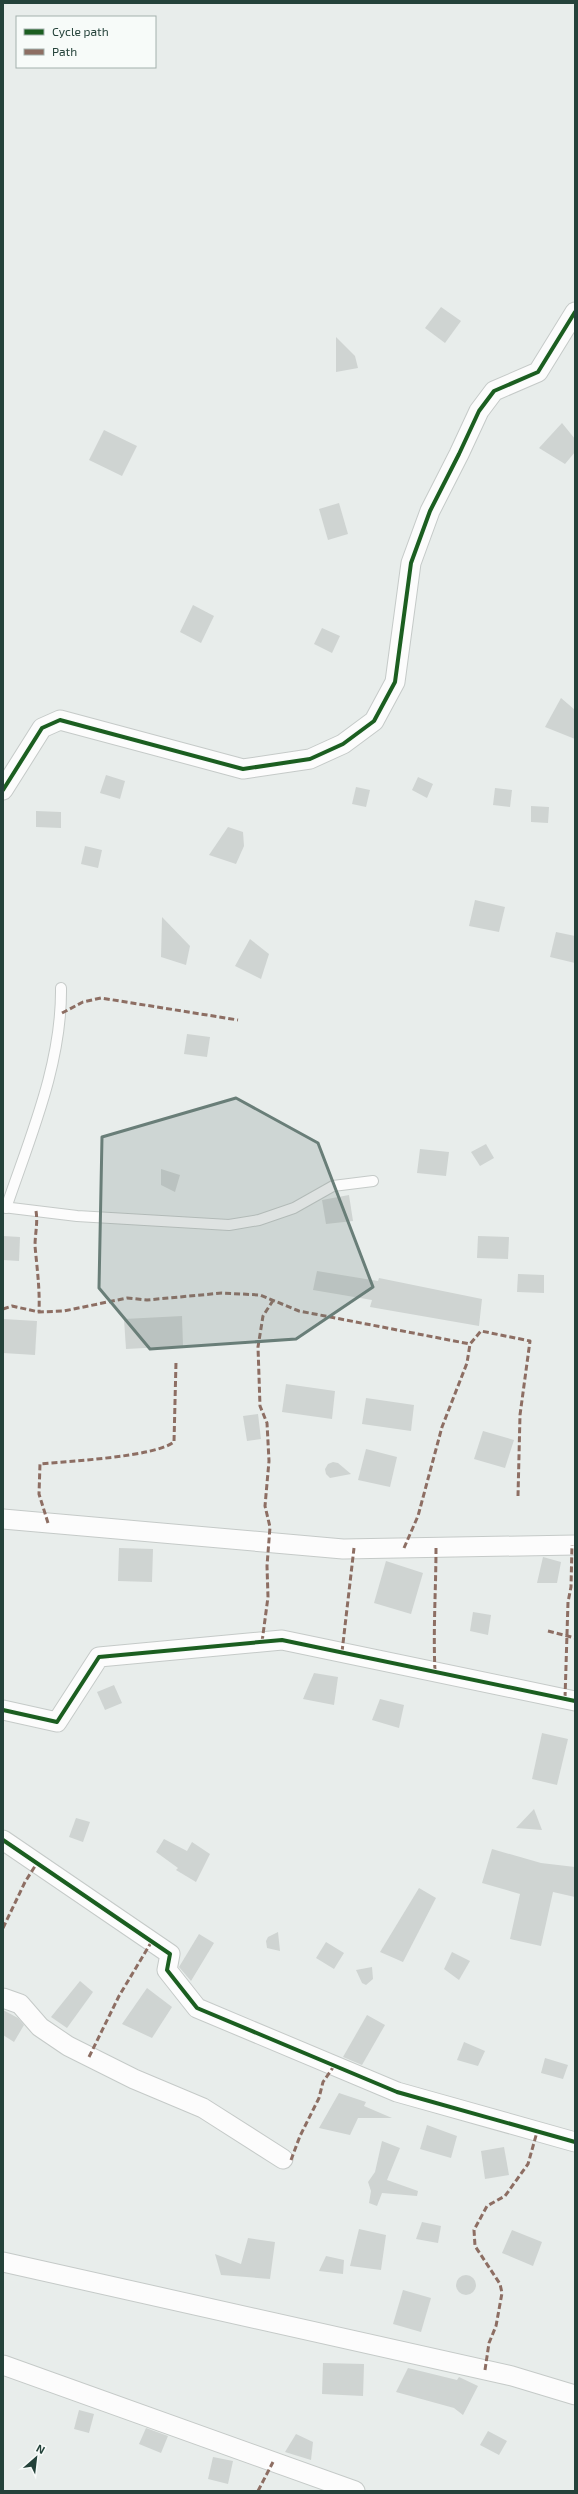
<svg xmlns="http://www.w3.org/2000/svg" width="578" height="2494" viewBox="0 0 578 2494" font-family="'Exo 2',sans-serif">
	<rect width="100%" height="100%" fill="#e8edeb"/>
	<g fill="#cfd4d2">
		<polygon points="441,307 461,321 445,343 425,328"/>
		<polygon points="336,337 355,356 358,368 336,372"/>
		<polygon points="562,423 575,439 575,452 565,464 539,448"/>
		<polygon points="104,430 137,446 122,476 89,460"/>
		<polygon points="339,503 348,534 328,540 319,509"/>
		<polygon points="193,605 214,616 201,643 180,632"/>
		<polygon points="322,628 340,636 332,653 314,644"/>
		<polygon points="561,698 575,710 575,739 545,727"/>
		<polygon points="106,775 125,781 120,799 100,793"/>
		<polygon points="418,777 433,784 427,798 412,790"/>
		<polygon points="356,787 370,790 366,807 352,804"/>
		<polygon points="495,788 512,790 510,807 493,805"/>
		<polygon points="531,806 549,807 548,823 531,822"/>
		<polygon points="36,811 61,812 61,828 36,827"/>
		<polygon points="228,827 243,832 244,846 236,864 209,855"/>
		<polygon points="85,846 102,850 98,868 81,864"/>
		<polygon points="475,900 505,907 499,932 469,926"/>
		<polygon points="162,917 190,946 186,965 161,957"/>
		<polygon points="556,932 575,936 575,963 550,957"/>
		<polygon points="250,939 269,954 261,979 235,966"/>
		<polygon points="187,1034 210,1037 207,1057 184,1054"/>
		<polygon points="486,1144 494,1158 480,1166 471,1152"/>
		<polygon points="420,1149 449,1152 446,1176 417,1173"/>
		<polygon points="161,1169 180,1175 175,1192 161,1185"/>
		<polygon points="349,1195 353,1221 326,1224 322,1200"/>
		<polygon points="3,1236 20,1237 19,1261 3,1260"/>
		<polygon points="478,1236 509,1237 508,1259 477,1258"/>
		<polygon points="317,1271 378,1281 379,1278 482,1299 479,1326 370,1307 372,1300 313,1290"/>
		<polygon points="518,1274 544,1275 544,1293 517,1292"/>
		<polygon points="182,1316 183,1346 126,1349 124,1319"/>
		<polygon points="3,1319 37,1321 35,1355 3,1353"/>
		<polygon points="286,1384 335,1391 332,1419 282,1412"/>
		<polygon points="366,1398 414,1405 411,1431 362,1424"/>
		<polygon points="258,1414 261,1439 247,1441 243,1416"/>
		<polygon points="483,1431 514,1440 505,1468 474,1459"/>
		<polygon points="366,1449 397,1457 390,1487 358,1480"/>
		<polygon points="333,1462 338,1463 351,1474 330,1478 326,1474 325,1469 328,1464"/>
		<polygon points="119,1548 153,1549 152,1582 118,1581"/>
		<polygon points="543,1557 561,1562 557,1583 537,1583"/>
		<polygon points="386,1561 423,1573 411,1614 374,1603"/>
		<polygon points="473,1612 491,1615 488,1635 470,1631"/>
		<polygon points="314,1673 338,1677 334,1705 303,1699"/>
		<polygon points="114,1685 122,1703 105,1710 97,1692"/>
		<polygon points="380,1699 404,1705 399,1728 372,1720"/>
		<polygon points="542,1733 568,1739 557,1785 532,1779"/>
		<polygon points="534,1809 542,1830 516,1828"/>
		<polygon points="76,1818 90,1822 83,1842 69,1837"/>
		<polygon points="164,1839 187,1851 192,1842 210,1854 196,1882 176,1870 178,1868 156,1852"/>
		<polygon points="492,1849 541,1863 575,1867 575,1897 553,1892 541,1946 510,1939 520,1894 482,1883"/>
		<polygon points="419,1888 436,1898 403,1962 380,1952"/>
		<polygon points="278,1932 280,1951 267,1948 266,1941 268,1937"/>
		<polygon points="199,1934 214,1943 191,1981 179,1967"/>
		<polygon points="326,1942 344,1953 334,1969 316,1958"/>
		<polygon points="452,1952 470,1961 459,1980 444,1969"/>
		<polygon points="372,1967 373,1979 366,1985 362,1983 356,1970"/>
		<polygon points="80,1981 93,1992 67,2028 51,2017"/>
		<polygon points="147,1988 172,2007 152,2038 122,2024"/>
		<polygon points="3,2010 18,2018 24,2025 14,2042 3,2035"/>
		<polygon points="367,2015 385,2025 362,2065 343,2057"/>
		<polygon points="464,2042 485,2051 478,2066 457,2060"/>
		<polygon points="545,2058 568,2065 563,2079 541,2073"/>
		<polygon points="339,2093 366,2102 364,2106 392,2118 358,2118 350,2135 319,2128"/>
		<polygon points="427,2125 457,2136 451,2158 420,2149"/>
		<polygon points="382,2141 400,2148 387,2180 418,2191 417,2196 382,2193 377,2206 369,2203 371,2191 368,2182 375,2172"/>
		<polygon points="504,2147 509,2175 485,2179 481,2151"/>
		<polygon points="422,2222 441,2226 438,2243 416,2239"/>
		<polygon points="359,2229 386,2235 381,2270 350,2266"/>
		<polygon points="512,2230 542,2242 533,2266 502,2253"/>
		<polygon points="248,2238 275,2242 270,2279 221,2275 215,2254 241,2264"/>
		<polygon points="326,2256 344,2260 343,2274 319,2271"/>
		<circle cx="466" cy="2285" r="10"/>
		<polygon points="403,2290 431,2298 421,2332 393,2324"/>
		<polygon points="323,2363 364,2364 363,2396 322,2394"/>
		<polygon points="408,2368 457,2380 459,2377 478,2386 463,2415 454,2408 396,2392"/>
		<polygon points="79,2410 94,2414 89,2433 74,2429"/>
		<polygon points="146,2428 168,2436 161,2453 139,2444"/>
		<polygon points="488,2431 507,2441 499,2455 480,2445"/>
		<polygon points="296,2434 313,2442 311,2460 285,2452"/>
		<polygon points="213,2457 233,2461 228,2484 208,2479"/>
	</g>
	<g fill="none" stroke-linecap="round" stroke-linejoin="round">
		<defs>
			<g id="service">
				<polyline points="3,1207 77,1216 229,1225 259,1220 294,1208 333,1186 373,1181"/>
				<path d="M6,1208C30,1137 62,1064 61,988"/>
			</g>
			<g id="minor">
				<polyline points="3,790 42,728 60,720 243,769 310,759 343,744 374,721 395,682 411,563 430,511 459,454 479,411 494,391 538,372 575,312"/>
				<polyline points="3,1519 343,1549 575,1545"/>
				<polyline points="3,1710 57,1722 99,1657 282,1640 575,1701"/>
				<polyline points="3,1840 170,1954 167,1970 197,2008 397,2092 575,2142"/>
				<polyline points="3,1998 20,2004 40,2027 68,2046 134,2079 203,2108 283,2159"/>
				<polyline points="3,2262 512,2376 575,2395"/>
				<polyline points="3,2365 355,2491"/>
			</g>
		</defs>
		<use href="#service" stroke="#c5cac8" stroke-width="12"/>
		<use href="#minor" stroke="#c5cac8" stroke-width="21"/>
		<use href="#service" stroke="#fcfcfc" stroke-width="10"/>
		<use href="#minor" stroke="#fcfcfc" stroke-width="19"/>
		<g stroke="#8d6e63" stroke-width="3" stroke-dasharray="6 3" stroke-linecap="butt">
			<polyline points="62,1013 83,1002 101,998 238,1020"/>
			<path d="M36,1211C38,1223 35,1234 35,1246C37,1268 40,1289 39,1312"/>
			<polyline points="3,1309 12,1306 39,1312 64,1311 127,1298 147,1300 222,1293 260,1295 299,1311 470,1344"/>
			<path d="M48,1523L39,1494L40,1464C70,1461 154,1457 174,1442L176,1362"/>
			<polyline points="404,1548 418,1516 442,1427 467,1363 470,1344 481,1331 530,1341 520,1415 518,1496"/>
			<polyline points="548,1631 575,1638"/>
			<polyline points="262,1642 268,1597 267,1566 270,1527 265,1506 269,1461 267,1423 260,1406 258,1347 263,1316 274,1299"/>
			<polyline points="342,1652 354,1548"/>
			<path d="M435,1671C433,1630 436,1589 436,1547"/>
			<polyline points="565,1698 568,1602 571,1587 572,1545"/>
			<polyline points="3,1928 25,1882 37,1863"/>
			<polyline points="89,2057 119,1996 152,1941"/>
			<polyline points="291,2160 300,2136 319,2098 323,2082 334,2066"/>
			<polyline points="485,2370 489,2343 496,2326 502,2293 500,2284 475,2246 474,2230 487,2206 505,2196 528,2164 537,2132"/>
			<polyline points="258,2491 273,2462"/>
		</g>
		<defs>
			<g id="cycleway">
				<polyline points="3,790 42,728 60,720 243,769 310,759 343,744 374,721 395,682 411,563 430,511 459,454 479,411 494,391 538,372 575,312"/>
				<polyline points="3,1710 57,1722 99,1657 282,1640 575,1701"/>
				<polyline points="3,1840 170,1954 167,1970 197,2008 397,2092 575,2142"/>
			</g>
		</defs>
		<use href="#cycleway" stroke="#f7fbf9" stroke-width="6"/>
		<use href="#cycleway" stroke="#1b5e20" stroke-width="4"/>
	</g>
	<path fill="#697e78" fill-opacity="0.2" stroke="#697e78" stroke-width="3" stroke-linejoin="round" d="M236,1098L318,1143L373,1287L296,1339L150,1349L99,1288L102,1137Z"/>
	<rect width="578" height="2494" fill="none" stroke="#24423a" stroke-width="8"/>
	<rect x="16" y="16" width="140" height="52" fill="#f7fbf9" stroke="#a3b1ad"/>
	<rect x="24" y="29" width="20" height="6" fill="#1b5e20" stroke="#a3b1ad"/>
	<text x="52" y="36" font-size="12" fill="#24423a">Cycle path</text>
	<rect x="24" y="49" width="20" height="6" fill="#8d6e63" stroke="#a3b1ad"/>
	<text x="52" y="56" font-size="12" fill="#24423a">Path</text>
	<g transform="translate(36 2458) rotate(28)" stroke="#f7fbf9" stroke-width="3" paint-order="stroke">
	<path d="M0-3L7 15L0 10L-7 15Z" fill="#24423a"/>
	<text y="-6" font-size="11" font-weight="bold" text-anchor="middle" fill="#24423a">N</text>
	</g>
</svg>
